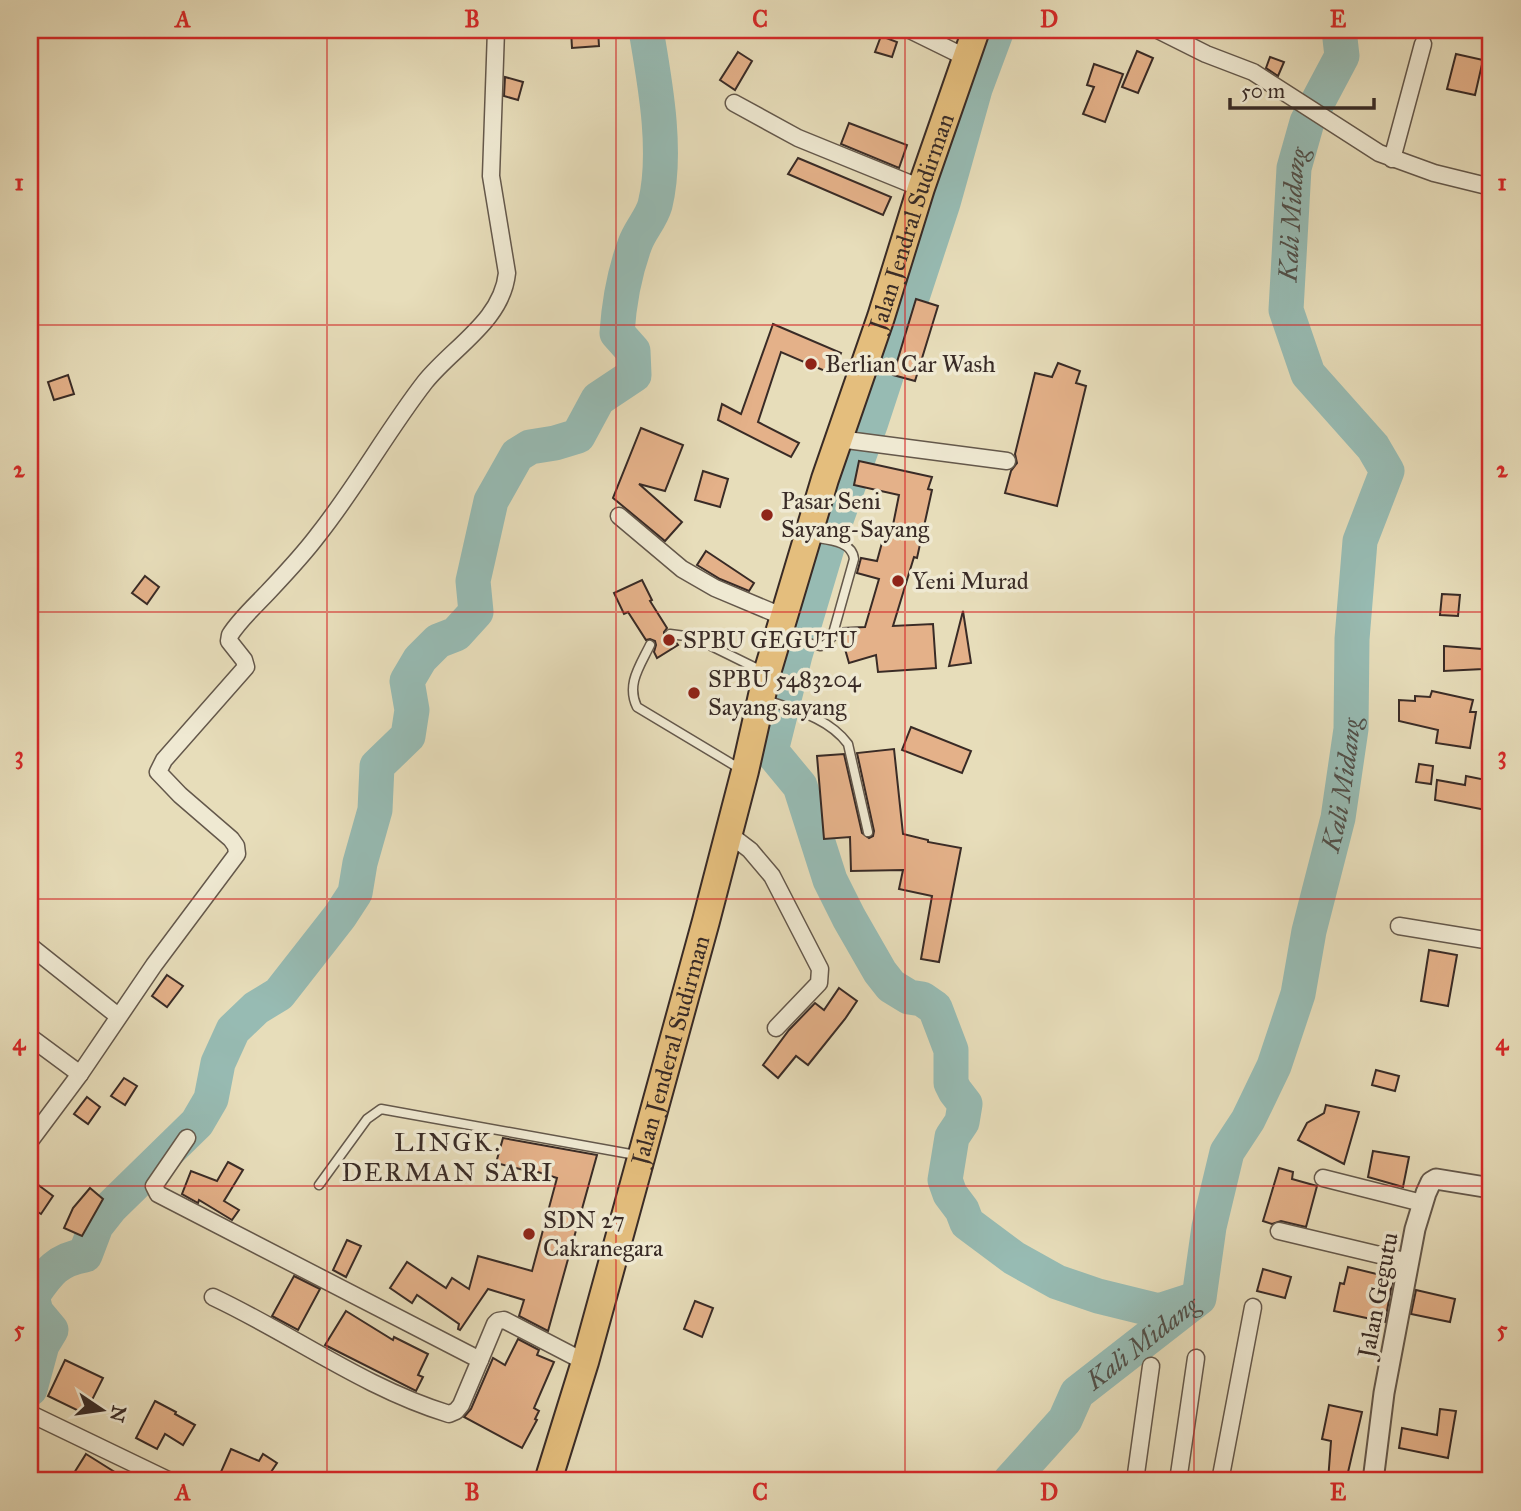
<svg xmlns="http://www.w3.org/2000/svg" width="1521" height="1511" viewBox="0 0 1521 1511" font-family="'IM FELL Great Primer',serif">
	<rect width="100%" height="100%" fill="#e7ddba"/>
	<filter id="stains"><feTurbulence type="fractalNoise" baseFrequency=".00286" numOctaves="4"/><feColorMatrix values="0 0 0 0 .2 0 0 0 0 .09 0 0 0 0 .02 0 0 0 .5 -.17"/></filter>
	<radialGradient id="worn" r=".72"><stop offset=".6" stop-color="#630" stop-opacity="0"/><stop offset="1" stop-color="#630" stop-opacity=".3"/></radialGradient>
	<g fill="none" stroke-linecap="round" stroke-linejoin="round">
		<g stroke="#97bbb3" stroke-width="35">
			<polyline points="997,30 975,89 943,203 871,422 832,531 795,655 771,751 800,786 830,880 849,918 880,972 891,986 909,997 922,999 935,1008 951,1050 951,1083 955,1091 965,1104 962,1122 952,1137 945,1180 950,1194 962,1210 967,1223 1014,1258 1057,1282 1098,1296 1159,1311 1193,1300"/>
			<path d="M30,1389L42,1345L51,1330L36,1312L32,1296C48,1273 56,1260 85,1255L96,1226L111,1207L197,1123L211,1099L218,1063L233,1030L256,1008L279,994L340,916L355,893L360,863L375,810L377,766L408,736L412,710L407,681L420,659L438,641L456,634L476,612L473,581L491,501L517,455L530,447L555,443L578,436L598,399L634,375L633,351L617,333C619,303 625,271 635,244C640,230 651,219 655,205C668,152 655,83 646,30"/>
			<path id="s1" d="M1010,1481L1065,1420L1077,1393L1199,1298L1209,1227L1227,1152L1248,1120L1274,1066L1298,994L1309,931L1338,818L1351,729L1352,639L1360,541L1387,471L1373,447L1308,374L1286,310L1294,168L1307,122L1342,56L1339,30"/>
		</g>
	</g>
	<g fill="#e4b189" stroke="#392b26" stroke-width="2">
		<polygon points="571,30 598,30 599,46 572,48"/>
		<polygon points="881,36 897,42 892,57 875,52"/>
		<polygon points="1137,51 1153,58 1138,93 1122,87"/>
		<polygon points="738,52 752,61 735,90 720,80"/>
		<polygon points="1456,54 1483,60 1475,95 1447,89"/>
		<polygon points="1270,57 1284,62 1278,76 1266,68"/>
		<polygon points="1094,64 1123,74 1105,122 1083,114 1094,87 1087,85"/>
		<polygon points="505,77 523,82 518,100 504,96"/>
		<polygon points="849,123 907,145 899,168 841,144"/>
		<polygon points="798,158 891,197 883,215 788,174"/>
		<polygon points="916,299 938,306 915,381 893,375"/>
		<polygon points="773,324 841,353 832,374 781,352 758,422 799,443 791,457 718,420 722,404 741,414"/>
		<polygon points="1058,363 1080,371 1076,383 1086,386 1057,506 1005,493 1011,471 1017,463 1015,454 1035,373 1052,377"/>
		<polygon points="68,375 74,394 54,400 48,382"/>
		<polygon points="641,428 683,445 665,491 639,484 682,522 665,541 613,498"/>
		<polygon points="859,461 932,477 928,489 932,490 917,558 914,557 893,626 933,624 936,668 878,672 876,655 849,663 843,642 843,628 865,627 879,579 857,573 861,558 877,561 886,528 892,530 899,495 854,485"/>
		<polygon points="703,471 728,479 720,507 695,500"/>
		<polygon points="706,551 754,583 749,591 720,579 697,565"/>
		<polygon points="145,576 159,587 147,604 132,593"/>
		<polygon points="642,580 652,600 650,601 667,628 664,632 664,637 675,641 678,645 657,658 654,652 656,645 655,641 650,639 646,640 628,612 624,614 614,593"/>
		<polygon points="1442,594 1460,595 1458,616 1440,615"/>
		<polygon points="963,611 971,663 949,666"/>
		<polygon points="1444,646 1482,649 1483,669 1444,671"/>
		<polygon points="1432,691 1473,700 1470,712 1476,712 1470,748 1436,743 1438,730 1399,721 1399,700 1415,701 1415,696 1430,697"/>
		<polygon points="911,727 971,751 962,773 902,750"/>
		<polygon points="894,749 903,834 928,840 928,842 961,848 939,962 921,959 932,896 899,889 903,870 851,871 850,837 824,839 817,756 844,754 862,833 869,838 873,836 874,831 857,753"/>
		<polygon points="1419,764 1433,766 1431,784 1416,782"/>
		<polygon points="1466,776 1491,781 1491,811 1435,800 1437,780 1465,785"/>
		<polygon points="1429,950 1457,955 1448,1006 1421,1001"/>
		<polygon points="167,975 183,986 167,1007 152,996"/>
		<polygon points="839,988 857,1001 845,1019 808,1065 796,1056 778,1078 763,1065 789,1030 815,1003 824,1010"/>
		<polygon points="1376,1070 1399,1076 1395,1091 1372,1085"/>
		<polygon points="124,1078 137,1086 125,1105 111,1096"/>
		<polygon points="87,1097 100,1107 88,1124 74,1114"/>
		<polygon points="1326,1105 1359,1112 1344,1164 1298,1140 1307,1123 1324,1113"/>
		<polygon points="503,1138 597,1155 548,1331 519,1316 524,1300 488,1289 460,1330 458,1329 459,1324 417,1295 412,1303 390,1288 407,1262 446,1288 452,1278 469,1289 478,1256 532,1271 557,1178 525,1168 524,1170 496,1163"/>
		<polygon points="1373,1151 1409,1157 1403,1187 1368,1177"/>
		<polygon points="228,1162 243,1170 224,1201 239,1210 232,1220 199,1200 198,1203 182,1194 191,1171 217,1181"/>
		<polygon points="1279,1168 1293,1172 1292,1179 1317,1186 1306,1227 1281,1221 1272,1224 1263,1221"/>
		<polygon points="37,1184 53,1196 41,1214 30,1207 30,1194"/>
		<polygon points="90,1188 103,1199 82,1236 64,1228 73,1208"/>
		<polygon points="347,1240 361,1246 346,1277 333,1270"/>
		<polygon points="1348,1267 1393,1278 1385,1322 1334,1311 1340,1283 1344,1284"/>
		<polygon points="1263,1269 1291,1277 1285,1298 1257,1291"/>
		<polygon points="294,1276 320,1289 298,1330 272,1316"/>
		<polygon points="1416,1290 1455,1299 1450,1322 1411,1314"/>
		<polygon points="695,1301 713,1308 702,1337 684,1329"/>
		<polygon points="346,1311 393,1340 394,1337 428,1354 418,1375 423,1377 416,1391 325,1345"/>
		<polygon points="518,1339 539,1350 537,1355 554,1362 534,1408 539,1411 535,1419 537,1420 522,1448 464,1417 471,1409 493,1358 505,1365"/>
		<polygon points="65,1360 103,1378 85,1414 48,1396"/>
		<polygon points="155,1401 176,1412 175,1414 195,1425 183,1445 165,1434 157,1449 136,1438"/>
		<polygon points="1329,1405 1362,1412 1346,1481 1328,1481 1331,1441 1322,1439"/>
		<polygon points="1440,1409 1456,1411 1448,1458 1399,1448 1402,1428 1437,1435"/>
		<polygon points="231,1449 259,1461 263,1454 277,1463 265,1481 217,1481"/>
		<polygon points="86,1454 129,1481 69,1481"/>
	</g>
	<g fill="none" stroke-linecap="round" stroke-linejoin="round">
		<defs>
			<g id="service">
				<polyline points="670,634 693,637 764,672"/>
				<path d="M781,636L820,646L825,645L832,637L854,559C852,540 826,540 811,537"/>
				<path d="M650,645C640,666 626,684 637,707L742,770"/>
				<path d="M766,700C795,710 829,718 848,744L868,832"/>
				<polyline points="319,1185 367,1119 381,1109 636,1155"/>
			</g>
			<g id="minor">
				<polyline points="910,30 967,58"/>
				<polyline points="1158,30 1206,54 1253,72 1379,153 1434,173 1491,187"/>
				<polyline points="734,103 798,138 921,188"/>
				<polyline points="1392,159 1423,44"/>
				<polyline points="839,439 1007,461"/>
				<polyline points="619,516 682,569 715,588 784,617"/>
				<polyline points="729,834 750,850 772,876 820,969 819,983 776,1028"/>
				<polyline points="1399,926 1491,941"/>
				<polyline points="30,946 118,1016"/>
				<polyline points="30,1037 80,1074"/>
				<polyline points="187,1138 154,1186 158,1194 480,1360 495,1324 498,1321 504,1320 585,1362"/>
				<path d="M30,1141L80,1074L154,965L237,854L236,846L231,839L180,795L158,772L164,760L246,667L244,660L229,641L230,635C240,619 256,605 269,591C286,573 303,555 318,535C357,486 387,431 425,382C453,347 502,321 507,273L491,176L496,30"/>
				<polyline points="1323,1178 1422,1203"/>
				<polyline points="1279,1231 1409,1262"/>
				<path d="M213,1297C292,1334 364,1388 449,1414L456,1411L461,1405L480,1360"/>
				<polyline points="35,1416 170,1481"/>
				<polyline points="1135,1481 1151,1366"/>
				<polyline points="1178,1481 1196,1358"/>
				<polyline points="1220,1481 1253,1307"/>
			</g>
			<polyline id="tertiary" points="1373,1481 1384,1393 1415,1229 1426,1193 1431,1182 1436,1179 1491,1188"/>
			<g id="trunk">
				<path id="s2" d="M548,1481L585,1362L706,921L745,771L767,673L825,479L881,317L921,188L976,30"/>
			</g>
		</defs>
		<use href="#service" stroke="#64584b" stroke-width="11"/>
		<use href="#minor" stroke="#64584b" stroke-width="19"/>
		<use href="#tertiary" stroke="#64584b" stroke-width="23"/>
		<use href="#trunk" stroke="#392b26" stroke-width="30"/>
		<use href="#service" stroke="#efe9d2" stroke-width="8"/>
		<use href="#minor" stroke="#efe9d2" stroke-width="16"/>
		<use href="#tertiary" stroke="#efe9d2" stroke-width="19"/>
		<use href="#trunk" stroke="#e4be7d" stroke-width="26"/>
	</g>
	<path fill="none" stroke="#d62828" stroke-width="2" stroke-opacity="0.55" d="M327,30V1481M616,30V1481M905,30V1481M1194,30V1481M30,325H1491M30,612H1491M30,899H1491M30,1186H1491"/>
	<g fill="#8f2418" stroke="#efe9d2" stroke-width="2.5">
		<circle cx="811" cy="364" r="7"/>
		<circle cx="767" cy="515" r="7"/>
		<circle cx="898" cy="581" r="7"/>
		<circle cx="669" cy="640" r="7"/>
		<circle cx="694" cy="693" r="7"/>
		<circle cx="529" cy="1234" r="7"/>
	</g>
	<g text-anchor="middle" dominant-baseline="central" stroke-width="7" stroke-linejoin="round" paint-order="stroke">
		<g font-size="24" fill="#392b26" stroke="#efe9d2">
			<text stroke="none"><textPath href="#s2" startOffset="1311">Jalan Jendral Sudirman</textPath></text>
			<text stroke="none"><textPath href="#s2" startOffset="448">Jalan Jenderal Sudirman</textPath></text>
			<text transform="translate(1378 1295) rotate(-79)">Jalan Gegutu</text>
		</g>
		<g font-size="24" fill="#392b26" stroke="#efe9d2" text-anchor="start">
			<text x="825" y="364">Berlian Car Wash</text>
			<text x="781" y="501">Pasar Seni<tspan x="781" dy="28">Sayang-Sayang</tspan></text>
			<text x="912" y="581">Yeni Murad</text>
			<text x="683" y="640">SPBU GEGUTU</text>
			<text x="708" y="679">SPBU 5483204<tspan x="708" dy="28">Sayang sayang</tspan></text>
			<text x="543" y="1220">SDN 27<tspan x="543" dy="28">Cakranegara</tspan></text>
		</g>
		<g font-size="26" font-style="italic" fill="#504f49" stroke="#efe9d2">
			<text stroke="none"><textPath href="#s1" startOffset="1412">Kali Midang</textPath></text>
			<text stroke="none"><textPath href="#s1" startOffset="803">Kali Midang</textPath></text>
			<text stroke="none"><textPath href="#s1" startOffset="194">Kali Midang</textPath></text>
		</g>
		<g font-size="26" letter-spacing="2" fill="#392b26" stroke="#efe9d2">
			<text x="448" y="1142">LINGK.<tspan x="448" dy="30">DERMAN SARI</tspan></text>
		</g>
	</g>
	<rect width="1521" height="1511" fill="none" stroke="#e7ddba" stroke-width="77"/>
	<g transform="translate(102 1410) rotate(103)" stroke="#efe9d2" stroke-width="5" paint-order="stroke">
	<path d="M0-5L12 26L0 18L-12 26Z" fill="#392b26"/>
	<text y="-10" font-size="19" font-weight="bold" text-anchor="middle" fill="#392b26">N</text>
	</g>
	<path d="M1230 98v10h144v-10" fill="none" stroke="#392b26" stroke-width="3.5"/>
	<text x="1241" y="98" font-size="21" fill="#392b26" stroke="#efe9d2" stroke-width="5" paint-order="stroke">50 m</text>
	<rect x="38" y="38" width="1444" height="1434" fill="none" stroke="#d62828" stroke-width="2.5"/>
	<g font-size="23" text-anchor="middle" font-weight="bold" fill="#d62828">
		<text x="183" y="27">A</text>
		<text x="472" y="27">B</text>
		<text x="760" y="27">C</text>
		<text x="1049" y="27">D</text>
		<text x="1338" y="27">E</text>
		<text x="19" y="190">1</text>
		<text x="1502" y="190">1</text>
		<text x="19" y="477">2</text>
		<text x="1502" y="477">2</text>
		<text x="19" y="763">3</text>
		<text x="1502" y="763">3</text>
		<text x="19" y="1050">4</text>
		<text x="1502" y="1050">4</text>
		<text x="19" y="1337">5</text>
		<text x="1502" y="1337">5</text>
		<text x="183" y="1500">A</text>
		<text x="472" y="1500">B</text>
		<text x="760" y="1500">C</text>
		<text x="1049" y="1500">D</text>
		<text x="1338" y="1500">E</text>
	</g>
	<rect width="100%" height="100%" filter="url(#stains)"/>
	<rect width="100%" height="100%" fill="url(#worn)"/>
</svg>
